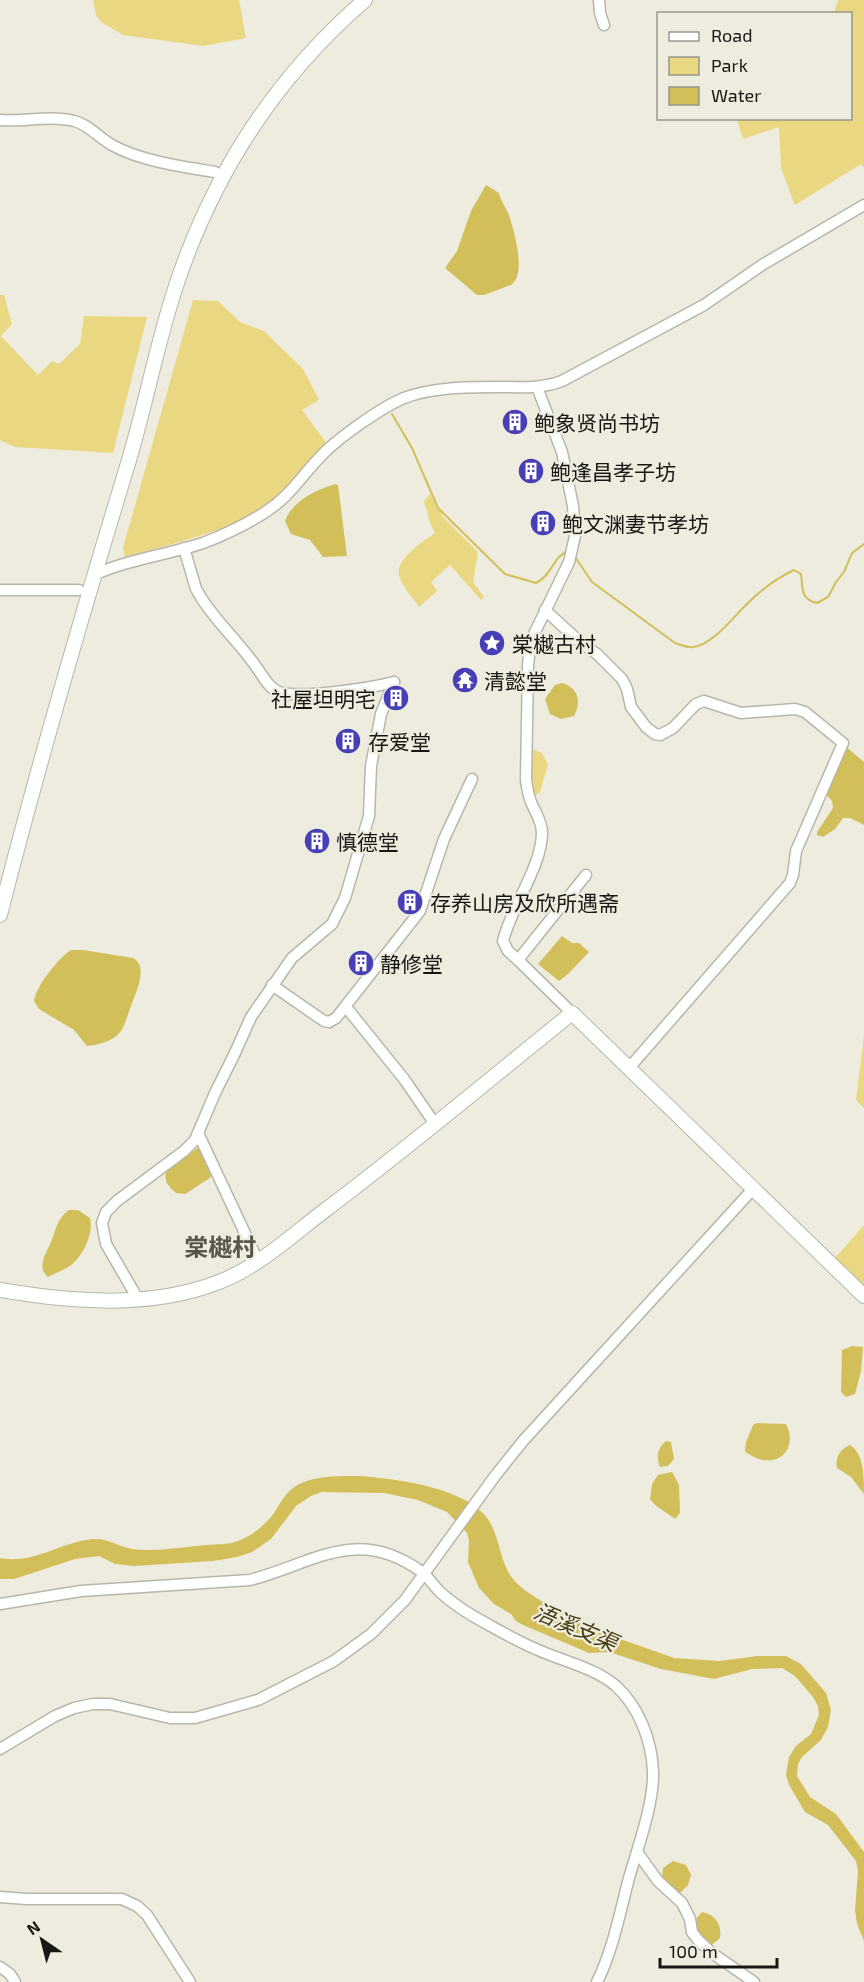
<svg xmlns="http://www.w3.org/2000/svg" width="864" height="1982" viewBox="0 0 864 1982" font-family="'Exo 2','Noto Sans SC',sans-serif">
	<rect width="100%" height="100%" fill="#eeecdf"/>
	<g fill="#e9d881">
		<polygon points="93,0 239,0 246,38 203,46 123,35 101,22 96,15"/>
		<polygon points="838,0 864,0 864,168 861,164 795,205 781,168 779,127 743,139 737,119 850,118 850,14 834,13"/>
		<polygon points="0,295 4,295 12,324 1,336 38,375 52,361 59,364 80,344 84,316 147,317 113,453 15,447 0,440"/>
		<path d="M193,300L218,301L240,322L264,331L303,369L319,400L302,410L327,444C312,460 299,478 283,493C245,528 174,543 125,557L123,548Z"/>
		<path d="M430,494L444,518L478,552L473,582L484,597L481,600L450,565L431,582L437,591L419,607C413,598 401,585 399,575C395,559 424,541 435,533L430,523L424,501Z"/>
		<polygon points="532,749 542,753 548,765 540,792 533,797 530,783"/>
		<polygon points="864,1035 864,1108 856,1100"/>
		<polygon points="864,1225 864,1287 835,1258"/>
	</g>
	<g fill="#d2bf5a">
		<path d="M486,185L499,193C501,201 506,208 509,215C514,231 527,275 511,285L484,295H477L445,268L457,251L471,211Z"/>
		<path d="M336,484L338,485L347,556L323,557L310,540L291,534L285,521C292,501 317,489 336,484Z"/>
		<path d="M562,683C578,688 582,701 574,716L561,719L550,714L545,699L555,685Z"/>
		<polygon points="845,746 864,762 864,825 850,818 843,818 835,829 823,837 817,835 817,832 833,808 832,801 823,791"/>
		<polygon points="562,936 572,943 579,943 589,952 568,974 559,981 538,964"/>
		<path d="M71,950H83L133,958C150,967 134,996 130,1009C127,1016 125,1025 121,1031C114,1041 98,1045 87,1046L74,1030L39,1009L34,1001C35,988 59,957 71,950Z"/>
		<path d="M199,1147L212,1173L210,1178L185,1194L176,1193C169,1187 162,1180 167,1171Z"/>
		<path d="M69,1210H78L90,1218C94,1233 83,1257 70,1266C64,1270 55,1273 48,1277C36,1267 46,1254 51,1242C56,1230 57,1218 69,1210Z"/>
		<polygon points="852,1346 863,1347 861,1371 855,1394 846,1397 841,1392 842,1350"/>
		<path d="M757,1423L786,1424C797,1445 783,1466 759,1459C754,1458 750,1454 745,1452L746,1442L753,1425Z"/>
		<path d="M666,1441L671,1442L674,1459L668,1466L660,1467C656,1457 657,1448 666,1441Z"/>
		<path d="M850,1445C864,1454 864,1477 864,1494L851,1477L837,1468C835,1457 840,1449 850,1445Z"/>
		<polygon points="672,1472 679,1485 680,1513 675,1519 655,1505 650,1499 652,1484 658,1475"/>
		<path d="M360,1476C397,1479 475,1488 492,1526C502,1548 501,1571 521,1587C533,1597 550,1606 564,1613C580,1619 596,1624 609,1635L674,1658L720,1661L757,1656H786L801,1664L826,1693L831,1710L828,1727L821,1740L802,1757L798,1764L797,1776L810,1797L836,1814L864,1852V1941L857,1924L855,1910L858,1871L856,1861L828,1825L805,1812L789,1785L786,1775L789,1757L796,1746L811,1734L819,1715L818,1706L813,1697L795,1676L782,1668L752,1669L714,1679L661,1669L609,1652L589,1653L523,1625L516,1621L511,1614L494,1604L479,1588L468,1562L469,1540L467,1533L447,1512L418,1500L384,1493L322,1492L311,1496L296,1506L271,1539L252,1552L237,1557L213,1561L134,1566L115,1564L99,1556L75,1559L14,1579H0V1558C32,1565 61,1542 93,1539C108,1538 119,1547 133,1549C157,1552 182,1547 206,1545C216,1544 228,1545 238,1541C252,1536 265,1525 274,1513C280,1504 284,1495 293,1488C310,1475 340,1476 360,1476Z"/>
		<polygon points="673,1861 686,1865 691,1875 688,1885 680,1893 662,1877 663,1868"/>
		<path d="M702,1912C716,1915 722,1925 720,1938L713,1944C701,1942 695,1930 696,1919Z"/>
	</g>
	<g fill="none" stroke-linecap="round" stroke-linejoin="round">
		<g stroke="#d2bf5a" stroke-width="2">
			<path d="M392,414L412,448L438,508L505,574L536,583C552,576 554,554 569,551"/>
			<path d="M575,557L592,582L675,643C681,645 687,648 693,647C713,645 734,616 748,603C762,589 777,578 794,570L801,574C803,588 800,599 817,603L828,597L836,582L844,572L852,553L864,544"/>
		</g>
		<defs>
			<g id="minor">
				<polyline points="599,0 600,13 604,25"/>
				<path d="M0,120C24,122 50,115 74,121C88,124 99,138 112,145C140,161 184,167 215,172"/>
				<path d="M184,548L196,589L202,599C218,624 241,644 257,668C263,676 269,689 279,692C300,699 370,688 394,682"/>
				<path d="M94,575C129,559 167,555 203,543C224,535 245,525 264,513C291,496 301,476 322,455C338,438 382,407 404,398C433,387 468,387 499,387C520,387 541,389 562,381L704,305L762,265L864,205"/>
				<polyline points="0,590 79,590"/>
				<polyline points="545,610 581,643 597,654 622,679 627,689 631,707 646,727 655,734 660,735 673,728 696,704 704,701 741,713 795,709 805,712 843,743 796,851 793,875 790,883 629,1068"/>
				<path d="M518,960L508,951L503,941C511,907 542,866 542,833C542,821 535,812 531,802C528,795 527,787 526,780L528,665L530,648L535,632L569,562L575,536L573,506L562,452L537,387"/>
				<polyline points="272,985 324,1021 329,1022 336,1018 420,911 444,839 472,779"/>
				<polyline points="346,1007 404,1079 435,1124"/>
				<polyline points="572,1013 518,960 586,875"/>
				<polyline points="198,1133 258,1261"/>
				<polyline points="138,1299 106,1244 102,1223 106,1212 117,1201 184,1151 195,1140 215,1093 234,1055 251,1017 292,958 332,924 345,898 369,816 371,766 381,714 394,682"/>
				<path d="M0,1604L81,1591L250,1580C315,1563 356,1525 422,1572C429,1578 434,1586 440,1592C454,1605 472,1616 489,1625C505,1634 521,1643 538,1650C563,1661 595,1668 616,1686C639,1707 652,1741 653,1772C654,1803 638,1847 629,1878C620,1912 613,1950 597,1982"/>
				<polyline points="0,1749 55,1716 74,1708 93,1704 110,1704 170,1718 195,1718 258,1700 334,1661 371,1634 405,1600 495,1476 523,1441 753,1189"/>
				<polyline points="637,1852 658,1881 682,1903 690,1919 692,1932 698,1940 712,1953 754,1982"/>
				<polyline points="0,1897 27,1899 122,1899 137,1906 147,1915 190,1982"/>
				<polyline points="0,1967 10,1974 15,1982"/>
			</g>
			<g id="major">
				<path d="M0,915C38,765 81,618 126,470C145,409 156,346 176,286C213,174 276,77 365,0"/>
				<path d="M0,1290C71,1302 150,1309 219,1282C258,1267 291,1236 324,1211C408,1148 490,1079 572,1013L864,1296"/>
			</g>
		</defs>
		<use href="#minor" stroke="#b8b6a9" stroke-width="13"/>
		<use href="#major" stroke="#b8b6a9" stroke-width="16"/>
		<use href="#minor" stroke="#fff" stroke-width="10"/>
		<use href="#major" stroke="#fff" stroke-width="14"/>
	</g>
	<defs>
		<symbol id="building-disc" viewBox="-11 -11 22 22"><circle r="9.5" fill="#463fb5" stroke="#eeecdf"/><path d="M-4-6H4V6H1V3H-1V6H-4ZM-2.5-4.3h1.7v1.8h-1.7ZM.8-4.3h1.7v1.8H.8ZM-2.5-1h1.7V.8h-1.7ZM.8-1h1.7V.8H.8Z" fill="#fff"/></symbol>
		<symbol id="sight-disc" viewBox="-11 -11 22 22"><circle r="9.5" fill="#463fb5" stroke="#eeecdf"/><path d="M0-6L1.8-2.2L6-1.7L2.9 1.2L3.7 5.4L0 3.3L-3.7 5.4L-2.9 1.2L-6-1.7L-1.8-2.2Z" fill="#fff"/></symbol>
		<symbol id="temple-disc" viewBox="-11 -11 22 22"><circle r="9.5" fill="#463fb5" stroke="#eeecdf"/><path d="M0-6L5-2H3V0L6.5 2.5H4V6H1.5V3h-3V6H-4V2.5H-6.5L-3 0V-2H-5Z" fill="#fff"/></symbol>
	</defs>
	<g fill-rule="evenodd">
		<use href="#building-disc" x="500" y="407" width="30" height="30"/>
		<use href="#building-disc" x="516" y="456" width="30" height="30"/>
		<use href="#building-disc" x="528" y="508" width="30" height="30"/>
		<use href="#sight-disc" x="477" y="628" width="30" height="30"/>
		<use href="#temple-disc" x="450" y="665" width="30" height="30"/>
		<use href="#building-disc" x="381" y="683" width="30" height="30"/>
		<use href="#building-disc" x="333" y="726" width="30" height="30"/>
		<use href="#building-disc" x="302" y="826" width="30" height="30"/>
		<use href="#building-disc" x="395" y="887" width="30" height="30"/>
		<use href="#building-disc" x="346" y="948" width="30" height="30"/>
	</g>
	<g text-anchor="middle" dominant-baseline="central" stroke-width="4.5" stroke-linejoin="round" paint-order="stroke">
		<g font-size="21" fill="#181712" stroke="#eeecdf" text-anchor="start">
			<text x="534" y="422">鲍象贤尚书坊</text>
			<text x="550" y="471">鲍逢昌孝子坊</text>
			<text x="562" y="523">鲍文渊妻节孝坊</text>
			<text x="512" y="643">棠樾古村</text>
			<text x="484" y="680">清懿堂</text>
			<text x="376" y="698" text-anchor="end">社屋坦明宅</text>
			<text x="368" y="741">存爱堂</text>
			<text x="336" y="841">慎德堂</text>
			<text x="430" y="902">存养山房及欣所遇斋</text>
			<text x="380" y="963">静修堂</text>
		</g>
		<g font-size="22" font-style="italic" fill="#433b0f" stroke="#eeecdf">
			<text transform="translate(576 1626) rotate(23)">浯溪支渠</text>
		</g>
		<g font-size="24" font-weight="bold" fill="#58564b" stroke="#eeecdf">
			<text x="220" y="1246">棠樾村</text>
		</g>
	</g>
	<rect x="657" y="12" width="195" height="108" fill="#eeecdf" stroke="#98978d" stroke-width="1.5"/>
	<rect x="669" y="32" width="30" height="9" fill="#ffffff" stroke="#98978d" stroke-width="1.5"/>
	<text x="711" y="42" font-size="18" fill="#181712">Road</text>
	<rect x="669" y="57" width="30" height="18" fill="#e9d881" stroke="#98978d" stroke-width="1.5"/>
	<text x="711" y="72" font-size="18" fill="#181712">Park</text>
	<rect x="669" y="87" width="30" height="18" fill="#d2bf5a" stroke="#98978d" stroke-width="1.5"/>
	<text x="711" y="102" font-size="18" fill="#181712">Water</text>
	<g transform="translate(42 1940) rotate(325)" stroke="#eeecdf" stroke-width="4.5" paint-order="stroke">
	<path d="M0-4.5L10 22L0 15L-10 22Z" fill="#181712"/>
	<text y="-9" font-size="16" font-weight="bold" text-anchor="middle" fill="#181712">N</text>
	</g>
	<path d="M660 1958v9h117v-9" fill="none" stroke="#181712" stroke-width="3"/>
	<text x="669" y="1958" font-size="18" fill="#181712" stroke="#eeecdf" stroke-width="4.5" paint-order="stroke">100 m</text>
</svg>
